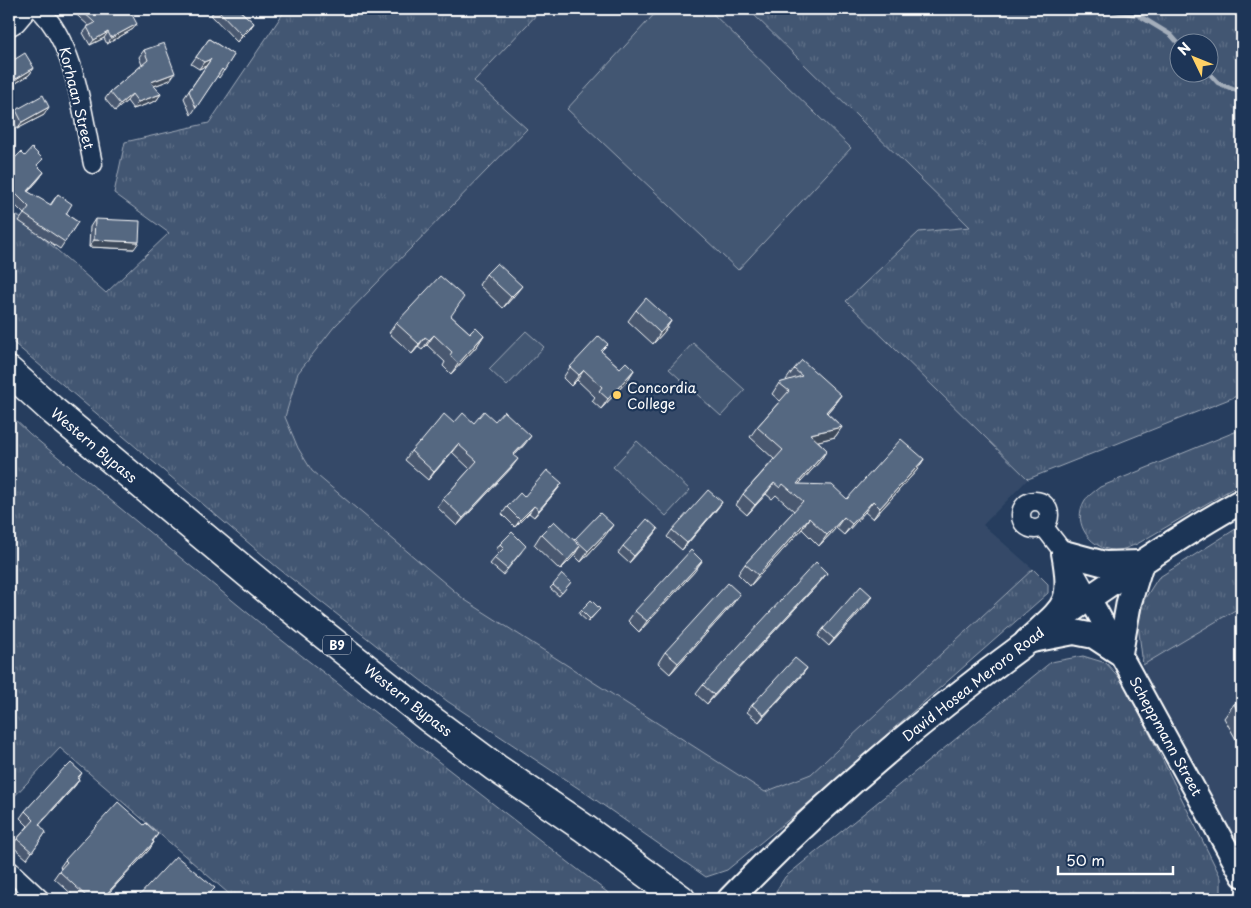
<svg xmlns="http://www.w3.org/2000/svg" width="1251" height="908" viewBox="0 0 1251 908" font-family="'Playpen Sans',sans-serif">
	<defs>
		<pattern id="grass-tufts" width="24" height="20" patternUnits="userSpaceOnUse" patternTransform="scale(1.25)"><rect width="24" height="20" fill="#425672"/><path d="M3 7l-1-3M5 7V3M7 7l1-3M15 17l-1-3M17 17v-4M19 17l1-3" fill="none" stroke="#5e6f87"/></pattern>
	</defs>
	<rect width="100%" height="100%" fill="#263d5e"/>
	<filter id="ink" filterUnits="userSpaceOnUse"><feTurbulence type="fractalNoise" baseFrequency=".02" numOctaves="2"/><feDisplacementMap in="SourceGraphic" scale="10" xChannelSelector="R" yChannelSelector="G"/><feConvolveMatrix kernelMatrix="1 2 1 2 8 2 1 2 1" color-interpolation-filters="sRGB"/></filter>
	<g filter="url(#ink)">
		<g fill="#344a68">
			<polygon points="542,9 748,9 970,227 846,301 1028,479 983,525 1033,569 811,774 765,792 465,600 312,471 298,448 285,417 298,373 334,327 527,129 474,81"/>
			<polygon points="1242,606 1242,863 1148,681 1143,665"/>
		</g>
		<g fill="url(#grass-tufts)" stroke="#a0aab8" fill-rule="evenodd">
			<polygon points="286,9 542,9 474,81 527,129 334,327 298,373 285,417 298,448 312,471 465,600 765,792 811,774 1033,569 1048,584 1048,593 803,808 727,870 706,877 590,796 447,701 278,568 9,339 9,208 106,293 169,233 114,193 125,142 209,123"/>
			<path d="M748,9H1242V394L1028,479L846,301L919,232L970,227ZM1208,42V72H1178V42Z"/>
			<polygon points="9,414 30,434 266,628 616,899 235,899 60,748 9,802"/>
			<path d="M1242,429V483L1137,544C1131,546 1124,550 1118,550C1093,552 1070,524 1085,500C1088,496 1095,491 1100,487Z"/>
			<polygon points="1242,525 1242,606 1143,665 1138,624 1144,600 1158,578"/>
			<polygon points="1083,656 1106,663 1125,684 1221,878 1221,899 771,899 785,877 1051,662"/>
		</g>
		<g fill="#425672" stroke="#a0aab8">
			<polygon points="659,9 708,9 851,148 738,270 567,109"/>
			<polygon points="526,331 544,347 507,386 489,369"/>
			<polygon points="693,343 745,390 721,416 669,369"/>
			<polygon points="637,441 690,490 666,516 613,467"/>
		</g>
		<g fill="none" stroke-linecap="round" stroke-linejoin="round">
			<g stroke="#a4aebb" stroke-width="4.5">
				<polyline points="1103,9 1138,15 1171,35 1178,43"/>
				<polyline points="1208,72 1218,83 1242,93"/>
			</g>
			<defs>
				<g id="minor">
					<path d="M39,9C77,46 82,114 93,164"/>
					<polyline points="9,27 16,23 28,9"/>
					<circle cx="1035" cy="515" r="14"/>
					<polyline points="1044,527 1064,553 1089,597"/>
					<polyline points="9,870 40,899"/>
				</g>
				<polyline id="tertiary" points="1089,597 1242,876"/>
				<g id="secondary">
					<path d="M1064,553L1105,564L1141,563L1129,602L1120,653L1094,636L1074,632L1027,641C1064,607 1074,606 1064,553Z"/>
					<path d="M730,899C846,778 978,673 1117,579C1158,552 1199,524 1242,501"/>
				</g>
				<polyline id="trunk" points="9,371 51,409 269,591 430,719 496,768 584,828 681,899"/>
			</defs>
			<use href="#minor" stroke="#fff" stroke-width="21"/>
			<use href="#tertiary" stroke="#fff" stroke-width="25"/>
			<use href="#secondary" stroke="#fff" stroke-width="28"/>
			<use href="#trunk" stroke="#fff" stroke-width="31"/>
			<use href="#minor" stroke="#1d3557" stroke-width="18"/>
			<use href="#tertiary" stroke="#1d3557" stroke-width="21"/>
			<use href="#secondary" stroke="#1d3557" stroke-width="24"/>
			<use href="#trunk" stroke="#1d3557" stroke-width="28"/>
		</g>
		<g fill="#49596f" stroke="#fff">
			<polygon points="70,9 129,9 133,29 107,44 104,38 90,45 83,33 89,26"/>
			<polygon points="215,9 238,9 254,23 249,30 237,42 211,15"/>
			<polygon points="209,39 234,55 219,78 217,76 191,115 184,98 206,66 199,69 191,64"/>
			<polygon points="144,50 170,80 154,86 161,94 156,101 133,109 127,101 115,111 105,99 110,92 142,65 139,57"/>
			<polygon points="9,63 34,68 29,75 11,86 9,82"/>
			<polygon points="16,110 44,115 17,129 11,117"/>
			<polygon points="9,164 38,166 44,172 39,179 28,192 50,205 58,194 66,214 78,222 60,249 19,221 24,214 9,199"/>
			<polygon points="95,219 134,249 89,247 90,227"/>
			<polygon points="486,274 514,296 503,308 479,285"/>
			<polygon points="636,310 671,321 664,332 653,344 628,321"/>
			<polygon points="451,316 470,333 484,335 477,346 451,374 443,366 445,362 427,345 422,350 418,347 412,354 389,333 396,323"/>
			<polygon points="602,352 620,368 634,370 627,381 601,409 592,401 595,397 577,380 571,386 563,378 570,367"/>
			<polygon points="794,369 841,395 833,406 827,413 842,427 835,437 818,441 827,450 820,461 799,484 847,499 924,459 917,470 873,519 865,512 844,535 836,528 819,546 802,529 750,586 738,574 745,564 794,511 776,495 772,499 766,494 747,515 736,505 743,494 774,459 750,437 757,427 780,401 772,394 779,383 787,381 786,380"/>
			<polygon points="454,423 474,423 525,444 514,456 512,467 457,526 437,507 443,499 470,469 452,452 428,480 405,460 411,451 420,443"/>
			<polygon points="562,483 557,490 534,517 529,513 515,527 502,514 507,507 524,497"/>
			<polygon points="722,502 717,509 682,550 667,537 672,530"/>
			<polygon points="658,529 653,536 629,563 618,553 623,546"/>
			<polygon points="541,534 574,540 575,539 605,536 581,562 574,555 560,570 534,545"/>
			<polygon points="500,544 522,551 503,575 490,564 499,553 496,550"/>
			<polygon points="695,571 639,632 628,621 635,611"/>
			<polygon points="827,573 820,582 707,704 696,694 703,685"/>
			<polygon points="571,582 559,596 550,588 553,585"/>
			<polygon points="867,604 829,646 818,636 823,629"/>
			<polygon points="732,605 670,674 658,663 665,652"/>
			<polygon points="581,610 597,612 588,622 579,614"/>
			<polygon points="807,668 802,675 759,722 747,712 752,705"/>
			<polygon points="1242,699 1242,750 1224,718 1234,704"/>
			<polygon points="66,768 82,773 78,779 79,780 74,787 39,825 46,832 27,859 12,846 17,839 28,826 20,818 25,811"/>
			<polygon points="144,825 158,834 153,841 154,842 149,850 103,899 77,899 54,878 61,868 60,867 65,860"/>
		</g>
		<g fill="#3c485a" stroke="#fff">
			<polygon points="254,23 249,30 237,42 242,35"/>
			<polygon points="137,24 133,29 107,44 111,38"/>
			<polygon points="108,32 104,38 90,45 94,40"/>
			<polygon points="211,59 206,66 199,69 204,62"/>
			<polygon points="34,68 29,75 11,86 16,79"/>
			<polygon points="175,73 170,80 146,89 151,82"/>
			<polygon points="132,94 127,101 115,111 120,104"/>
			<polygon points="161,94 156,101 133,109 138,102"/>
			<polygon points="49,107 44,115 17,129 22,122"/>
			<polygon points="44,172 39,179 22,198 27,191"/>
			<polygon points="94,240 139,242 134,249 89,247"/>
			<polygon points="522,286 514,296 503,308 511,297"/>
			<polygon points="671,321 664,332 653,344 660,333"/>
			<polygon points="434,335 427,345 422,350 429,340"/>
			<polygon points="484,335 477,346 451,374 458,364"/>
			<polygon points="425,337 418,347 412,354 419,344"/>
			<polygon points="584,370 577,380 571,386 579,375"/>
			<polygon points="634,370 627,381 601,409 608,399"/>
			<polygon points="841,395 833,406 818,423 826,412"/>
			<polygon points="842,427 835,437 802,445 810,434"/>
			<polygon points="531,436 525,444 507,463 513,455"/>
			<polygon points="458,444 452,452 428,480 434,472"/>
			<polygon points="827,450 820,461 792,492 797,484"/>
			<polygon points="518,459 512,467 457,526 463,518"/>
			<polygon points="924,459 917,470 873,519 880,508"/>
			<polygon points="562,483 557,490 534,517 539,510"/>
			<polygon points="774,483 766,494 747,515 755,505"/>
			<polygon points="873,501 865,512 844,535 852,524"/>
			<polygon points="722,502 717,509 682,550 687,543"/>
			<polygon points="534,506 529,513 515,527 520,520"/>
			<polygon points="844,517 836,528 819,546 827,535"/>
			<polygon points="809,518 802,529 750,586 758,575"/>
			<polygon points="613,525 605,536 581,562 588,551"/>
			<polygon points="658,529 653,536 629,563 634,556"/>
			<polygon points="580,546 573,557 560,570 568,560"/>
			<polygon points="702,561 695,571 639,632 647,621"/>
			<polygon points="827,573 820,582 707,704 714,695"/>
			<polygon points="740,594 732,605 670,674 678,663"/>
			<polygon points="872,596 867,604 829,646 834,639"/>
			<polygon points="807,668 802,675 759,722 764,715"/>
			<polygon points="79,780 74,787 34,831 39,824"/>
			<polygon points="154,842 149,850 103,899 102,899"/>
		</g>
		<g fill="#556781" stroke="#fff">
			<polygon points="80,9 129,9 137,24 111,38 108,32 94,40 87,27 95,23"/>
			<polygon points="217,9 238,9 254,23 242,35"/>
			<polygon points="209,39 234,55 224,71 222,69 196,108 189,91 211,59 204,62 196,57"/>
			<polygon points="164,43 175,73 151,82 161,94 138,102 132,94 120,104 110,92 148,60 144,50"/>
			<polygon points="25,53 34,68 16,79 9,67 9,63"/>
			<polygon points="43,95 49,107 22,122 16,110"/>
			<polygon points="32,148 43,159 37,165 44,172 27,191 51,205 58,194 72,204 66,214 78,222 65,242 24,214 29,207 9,187 9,178 12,175 9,172 9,164 21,152 25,156"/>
			<polygon points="95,219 140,221 139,242 94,240"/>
			<polygon points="497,263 522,286 511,297 486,274"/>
			<polygon points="440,276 464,297 451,316 470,333 476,327 484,335 458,364 450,355 452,352 434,335 429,340 425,337 419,344 396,323"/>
			<polygon points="646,298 671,321 660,333 636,310"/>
			<polygon points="599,336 608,344 601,351 620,368 626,362 634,370 608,399 599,391 602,387 584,370 579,375 570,367"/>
			<polygon points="802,360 841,395 826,412 842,427 810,434 827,450 797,484 832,485 847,499 901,439 924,459 880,508 873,501 852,524 844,517 827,535 809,518 758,575 745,564 803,501 783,484 780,488 774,483 755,505 743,494 783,450 757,427 789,391 779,383 802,376 794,369"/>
			<polygon points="484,411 495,421 504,411 531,436 513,455 518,459 463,518 443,499 477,461 458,444 434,472 411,451 419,442 420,443 444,414 454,423 463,413 474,423"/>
			<polygon points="547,470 562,483 539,510 534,506 520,520 507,507 520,493 524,497"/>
			<polygon points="708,490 722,502 687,543 672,530"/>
			<polygon points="600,513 613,525 588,551 575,539"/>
			<polygon points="647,519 658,529 634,556 623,546"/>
			<polygon points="554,521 580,546 568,560 541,534"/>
			<polygon points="512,532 526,546 507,569 494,558 504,548 500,544"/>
			<polygon points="691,550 702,561 647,621 635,611"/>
			<polygon points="816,562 827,573 714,695 703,685"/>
			<polygon points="562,574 571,582 562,593 553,585"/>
			<polygon points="728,583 740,594 678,663 665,652"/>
			<polygon points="861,586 872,596 834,639 823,629"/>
			<polygon points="591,600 600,609 590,619 581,610"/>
			<polygon points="795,658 807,668 764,715 752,705"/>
			<polygon points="1242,699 1242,719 1234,704"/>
			<polygon points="71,763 82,773 77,778 79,780 39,824 46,832 32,852 17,839 34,820 25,811 65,767 66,768"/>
			<polygon points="118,802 144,825 146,823 158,834 152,841 154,842 102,899 89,899 59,871 67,862 65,860"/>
			<polygon points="176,856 215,888 209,894 210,896 207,899 136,899"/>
			<polygon points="9,894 14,899 9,899"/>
		</g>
	</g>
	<circle fill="#ffd166" stroke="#1d3557" stroke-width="2" cx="617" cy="395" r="5"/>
	<g text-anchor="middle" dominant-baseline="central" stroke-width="4.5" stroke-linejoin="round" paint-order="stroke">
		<rect fill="#1d3557" stroke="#bbc2cd" stroke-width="1" x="323" y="635.5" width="28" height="19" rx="4"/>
		<g font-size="12" font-weight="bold" fill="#fff">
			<text x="337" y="645">B9</text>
		</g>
		<g font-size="14" fill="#fff" stroke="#1d3557">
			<text transform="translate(77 98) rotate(76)">Korhaan Street</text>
			<text transform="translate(94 445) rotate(40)">Western Bypass</text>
			<text transform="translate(973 684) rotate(-38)">David Hosea Meroro Road</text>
			<text transform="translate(408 700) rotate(38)">Western Bypass</text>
			<text transform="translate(1166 736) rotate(61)">Scheppmann Street</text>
		</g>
		<g font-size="14" fill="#fff" stroke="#1d3557" text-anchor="start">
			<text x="627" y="387">Concordia<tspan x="627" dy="16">College</tspan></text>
		</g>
	</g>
	<rect width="1251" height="908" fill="none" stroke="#1d3557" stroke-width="30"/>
	<rect x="15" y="15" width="1221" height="878" fill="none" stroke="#fff" stroke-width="2" filter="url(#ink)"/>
	<g transform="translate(1194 58) rotate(313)"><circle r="24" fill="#1d3557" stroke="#77869a"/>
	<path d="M0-4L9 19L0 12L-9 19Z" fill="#ffd166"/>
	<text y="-8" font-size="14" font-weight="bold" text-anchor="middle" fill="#ffffff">N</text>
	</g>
	<path d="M1058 866v8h115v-8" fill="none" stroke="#ffffff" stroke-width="2.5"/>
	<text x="1066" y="866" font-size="15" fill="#ffffff" stroke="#1d3557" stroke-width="4" paint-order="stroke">50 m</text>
</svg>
